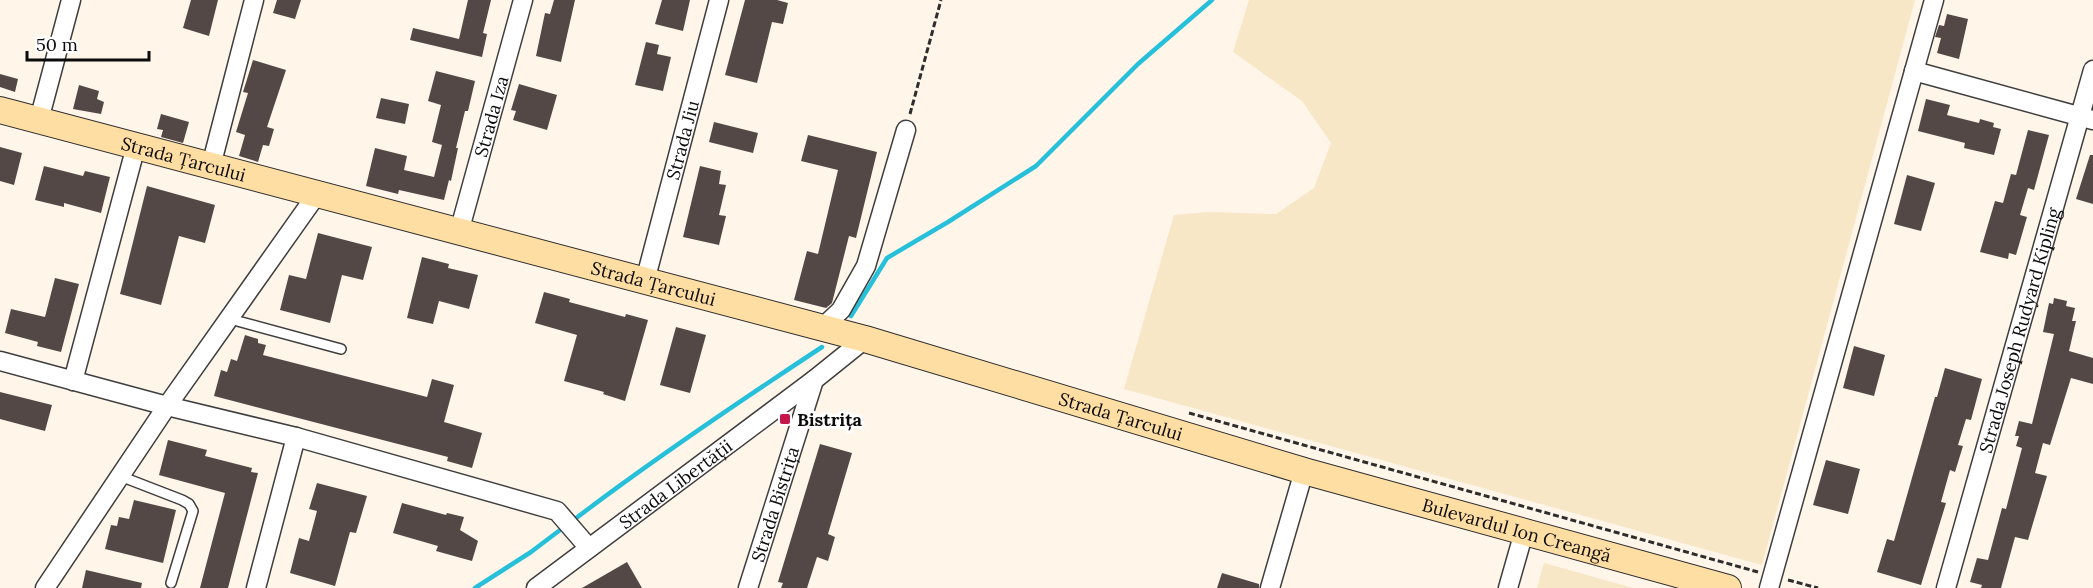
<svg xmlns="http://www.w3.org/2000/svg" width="2093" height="588" viewBox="0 0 2093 588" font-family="Lora,serif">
	<rect width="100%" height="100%" fill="#fff5e9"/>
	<g fill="#f8e7c6">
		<polygon points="1249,0 1915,0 1762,565 1124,389 1174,215 1209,212 1276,214 1314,188 1331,143 1302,101 1233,52"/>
		<polygon points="1544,563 1633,588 1537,588"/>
	</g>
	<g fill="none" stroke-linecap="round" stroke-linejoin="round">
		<g stroke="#27c0da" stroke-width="4.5">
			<polyline points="851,316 887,258 948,222 1036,166 1138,64 1212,0"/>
			<path d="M571,522C652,460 737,403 822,347"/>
			<polyline points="475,588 531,552 564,527"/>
		</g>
	</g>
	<g fill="#544846">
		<polygon points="191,0 218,0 209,36 183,28"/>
		<polygon points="277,0 301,0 295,19 273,13"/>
		<polygon points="468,0 491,0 483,33 487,34 482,57 410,40 413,28 459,39"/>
		<polygon points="554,0 575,0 561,62 536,56 545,13 550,14"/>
		<polygon points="662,0 690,0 683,31 655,24"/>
		<polygon points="745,0 777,0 788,3 783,24 772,22 757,83 725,75"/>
		<polygon points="1947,14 1968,19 1959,59 1937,53 1941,38 1935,37 1939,25 1944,26"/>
		<polygon points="646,42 659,45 657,54 671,57 663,91 635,85"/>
		<polygon points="253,60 286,70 267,127 274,129 269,146 263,145 258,162 239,156 245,135 236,132 248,93 243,92"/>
		<polygon points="436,71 475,81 468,111 465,111 456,148 458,148 451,181 449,180 444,200 399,190 398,194 366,186 375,148 407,156 404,170 434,177 442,145 432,142 441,105 428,101"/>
		<polygon points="0,74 18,79 15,92 0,87"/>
		<polygon points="519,84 557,95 547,130 513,120 516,111 511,110"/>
		<polygon points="79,85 99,91 97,99 104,102 101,114 73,109"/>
		<polygon points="381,98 409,104 405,124 376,118"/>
		<polygon points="1926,99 1950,105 1947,115 1979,123 1980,119 1994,123 1993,127 2001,129 1994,155 1964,148 1965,143 1918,131"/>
		<polygon points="161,114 189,122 183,143 161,137 163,130 157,129"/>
		<polygon points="714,122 758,133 753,153 709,142"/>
		<polygon points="2028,130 2049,135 2034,190 2028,188 2020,215 2027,217 2016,255 2009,253 2008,259 1980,252 1995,201 2003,203 2011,174 2016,175"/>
		<polygon points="808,135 877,152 856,238 849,236 832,303 826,308 794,300 807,251 818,254 838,170 801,161"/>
		<polygon points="0,147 22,153 14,185 0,181"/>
		<polygon points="2090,155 2093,155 2093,204 2076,199"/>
		<polygon points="44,166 83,176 85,171 110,177 101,213 64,203 64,207 35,200"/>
		<polygon points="700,166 721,171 719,184 726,185 719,215 726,216 719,245 683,237"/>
		<polygon points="1907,175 1935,183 1921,231 1894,224"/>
		<polygon points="147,186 215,205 205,243 179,236 161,305 120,294"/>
		<polygon points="318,233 372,247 363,280 342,275 330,323 280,310 289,275 306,279"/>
		<polygon points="422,257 449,264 448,268 478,275 469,309 439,301 433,324 407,318"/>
		<polygon points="55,278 79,284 61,352 37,346 38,342 5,333 11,309 45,317"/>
		<polygon points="544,292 570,299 569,302 625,317 626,314 648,320 625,401 603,394 604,392 564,381 577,335 535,323"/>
		<polygon points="2054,298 2067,301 2066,306 2075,308 2072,321 2076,321 2069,351 2093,358 2093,384 2071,378 2050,445 2043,443 2035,473 2047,476 2028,540 2015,537 2001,588 1981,588 1982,585 1970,582 1977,558 1988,560 2002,508 2006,509 2022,448 2016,446 2019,436 2015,436 2019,421 2032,424 2054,334 2043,332 2049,303 2053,304"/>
		<polygon points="676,327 706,335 690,393 660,385"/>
		<polygon points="245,335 258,339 258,343 266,345 263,355 427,397 432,379 454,385 444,422 482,433 472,468 447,461 448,457 214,396 221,370 227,372 231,359 237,361"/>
		<polygon points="1854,346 1885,355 1874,396 1843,388"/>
		<polygon points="1945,368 1982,379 1971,420 1966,419 1958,445 1963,446 1955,472 1950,470 1941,502 1946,503 1921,585 1877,572 1887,539 1894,541 1935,397 1937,397"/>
		<polygon points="0,392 52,405 45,431 0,419"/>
		<polygon points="168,440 207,450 205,456 252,468 251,472 258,473 228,588 200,588 225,493 159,475"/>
		<polygon points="820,444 852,453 828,534 835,537 828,561 817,557 807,588 781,588 783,583 778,582"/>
		<polygon points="1826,460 1860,469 1848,514 1813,505"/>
		<polygon points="317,483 367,496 356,533 350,532 335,586 290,573 299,538 309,541 317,511 309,509"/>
		<polygon points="134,500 176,510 163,563 105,549 111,525 117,526 119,517 129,519"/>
		<polygon points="402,503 446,515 447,513 464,517 460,530 478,541 472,561 436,551 438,546 393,533"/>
		<polygon points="627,562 642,588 582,588"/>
		<polygon points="86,570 142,583 141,588 82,588"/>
		<polygon points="1222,573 1259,584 1259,588 1217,588"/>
	</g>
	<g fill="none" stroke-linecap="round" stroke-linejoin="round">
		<defs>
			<g id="lane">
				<polyline points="230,319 341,349"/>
				<polyline points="120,476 182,500 189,504 193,511 171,583"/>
			</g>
			<g id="street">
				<polyline points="1914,71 2093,120"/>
				<polyline points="39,120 71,0"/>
				<polyline points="211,166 254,0"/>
				<path id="s1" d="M459,232L523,0"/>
				<path id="s2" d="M645,281L719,0"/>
				<polyline points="822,328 841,310 866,266 906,130"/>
				<polyline points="0,361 167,406 296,437 557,511 589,548"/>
				<polyline points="73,381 136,146"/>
				<polyline points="45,588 167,406 317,194"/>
				<polyline points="256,588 296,437"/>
				<path id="s3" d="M536,588L814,380"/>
				<path id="s4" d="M748,588L814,380L865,339"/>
				<polyline points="1270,588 1304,471"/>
				<polyline points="1508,588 1524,532"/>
				<polyline points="1769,588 1934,0"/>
				<path id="s5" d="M1946,588L2093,70"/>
			</g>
			<g id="secondary">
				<path id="s6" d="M0,110L865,339L1304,471L1728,588"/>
			</g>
		</defs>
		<use href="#lane" stroke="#3e3e3e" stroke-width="12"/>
		<use href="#street" stroke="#3e3e3e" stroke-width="21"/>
		<use href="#secondary" stroke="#2d2d2d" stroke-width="28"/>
		<g stroke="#2d2d2d" stroke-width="3" stroke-dasharray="6 3" stroke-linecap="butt">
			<polyline points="910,114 941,0"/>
			<polyline points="1189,413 1758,572"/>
			<polyline points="1788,580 1818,588"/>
		</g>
		<use href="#lane" stroke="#fff" stroke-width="9"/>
		<use href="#street" stroke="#fff" stroke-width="18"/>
		<use href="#secondary" stroke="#ffdea4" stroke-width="26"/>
	</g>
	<rect fill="#c7164b" stroke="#fff" stroke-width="2" x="779" y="413" width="12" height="12" rx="3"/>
	<g text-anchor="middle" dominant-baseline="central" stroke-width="6" stroke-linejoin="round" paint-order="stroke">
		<g font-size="18" fill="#0b0b0b" stroke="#fff">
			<text stroke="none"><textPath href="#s1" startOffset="120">Strada Iza</textPath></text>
			<text stroke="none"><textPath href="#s2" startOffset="146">Strada Jiu</textPath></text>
			<text stroke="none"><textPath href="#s6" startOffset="190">Strada Țarcului</textPath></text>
			<text stroke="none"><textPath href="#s6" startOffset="676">Strada Țarcului</textPath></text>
			<text stroke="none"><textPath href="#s5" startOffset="268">Strada Joseph Rudyard Kipling</textPath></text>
			<text stroke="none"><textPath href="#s6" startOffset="1162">Strada Țarcului</textPath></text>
			<text stroke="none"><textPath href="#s3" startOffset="174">Strada Libertății</textPath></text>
			<text stroke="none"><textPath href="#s4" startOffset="88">Strada Bistrița</textPath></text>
			<text stroke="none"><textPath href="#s6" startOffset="1574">Bulevardul Ion Creangă</textPath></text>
		</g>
		<g font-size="18" font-weight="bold" fill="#0b0b0b" stroke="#fff" text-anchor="start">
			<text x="797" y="419">Bistrița</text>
		</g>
	</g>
	<path d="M27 51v9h122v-9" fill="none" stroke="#0b0b0b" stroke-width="3"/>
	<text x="36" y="51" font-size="18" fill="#0b0b0b" stroke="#ffffff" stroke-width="4.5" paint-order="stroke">50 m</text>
</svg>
